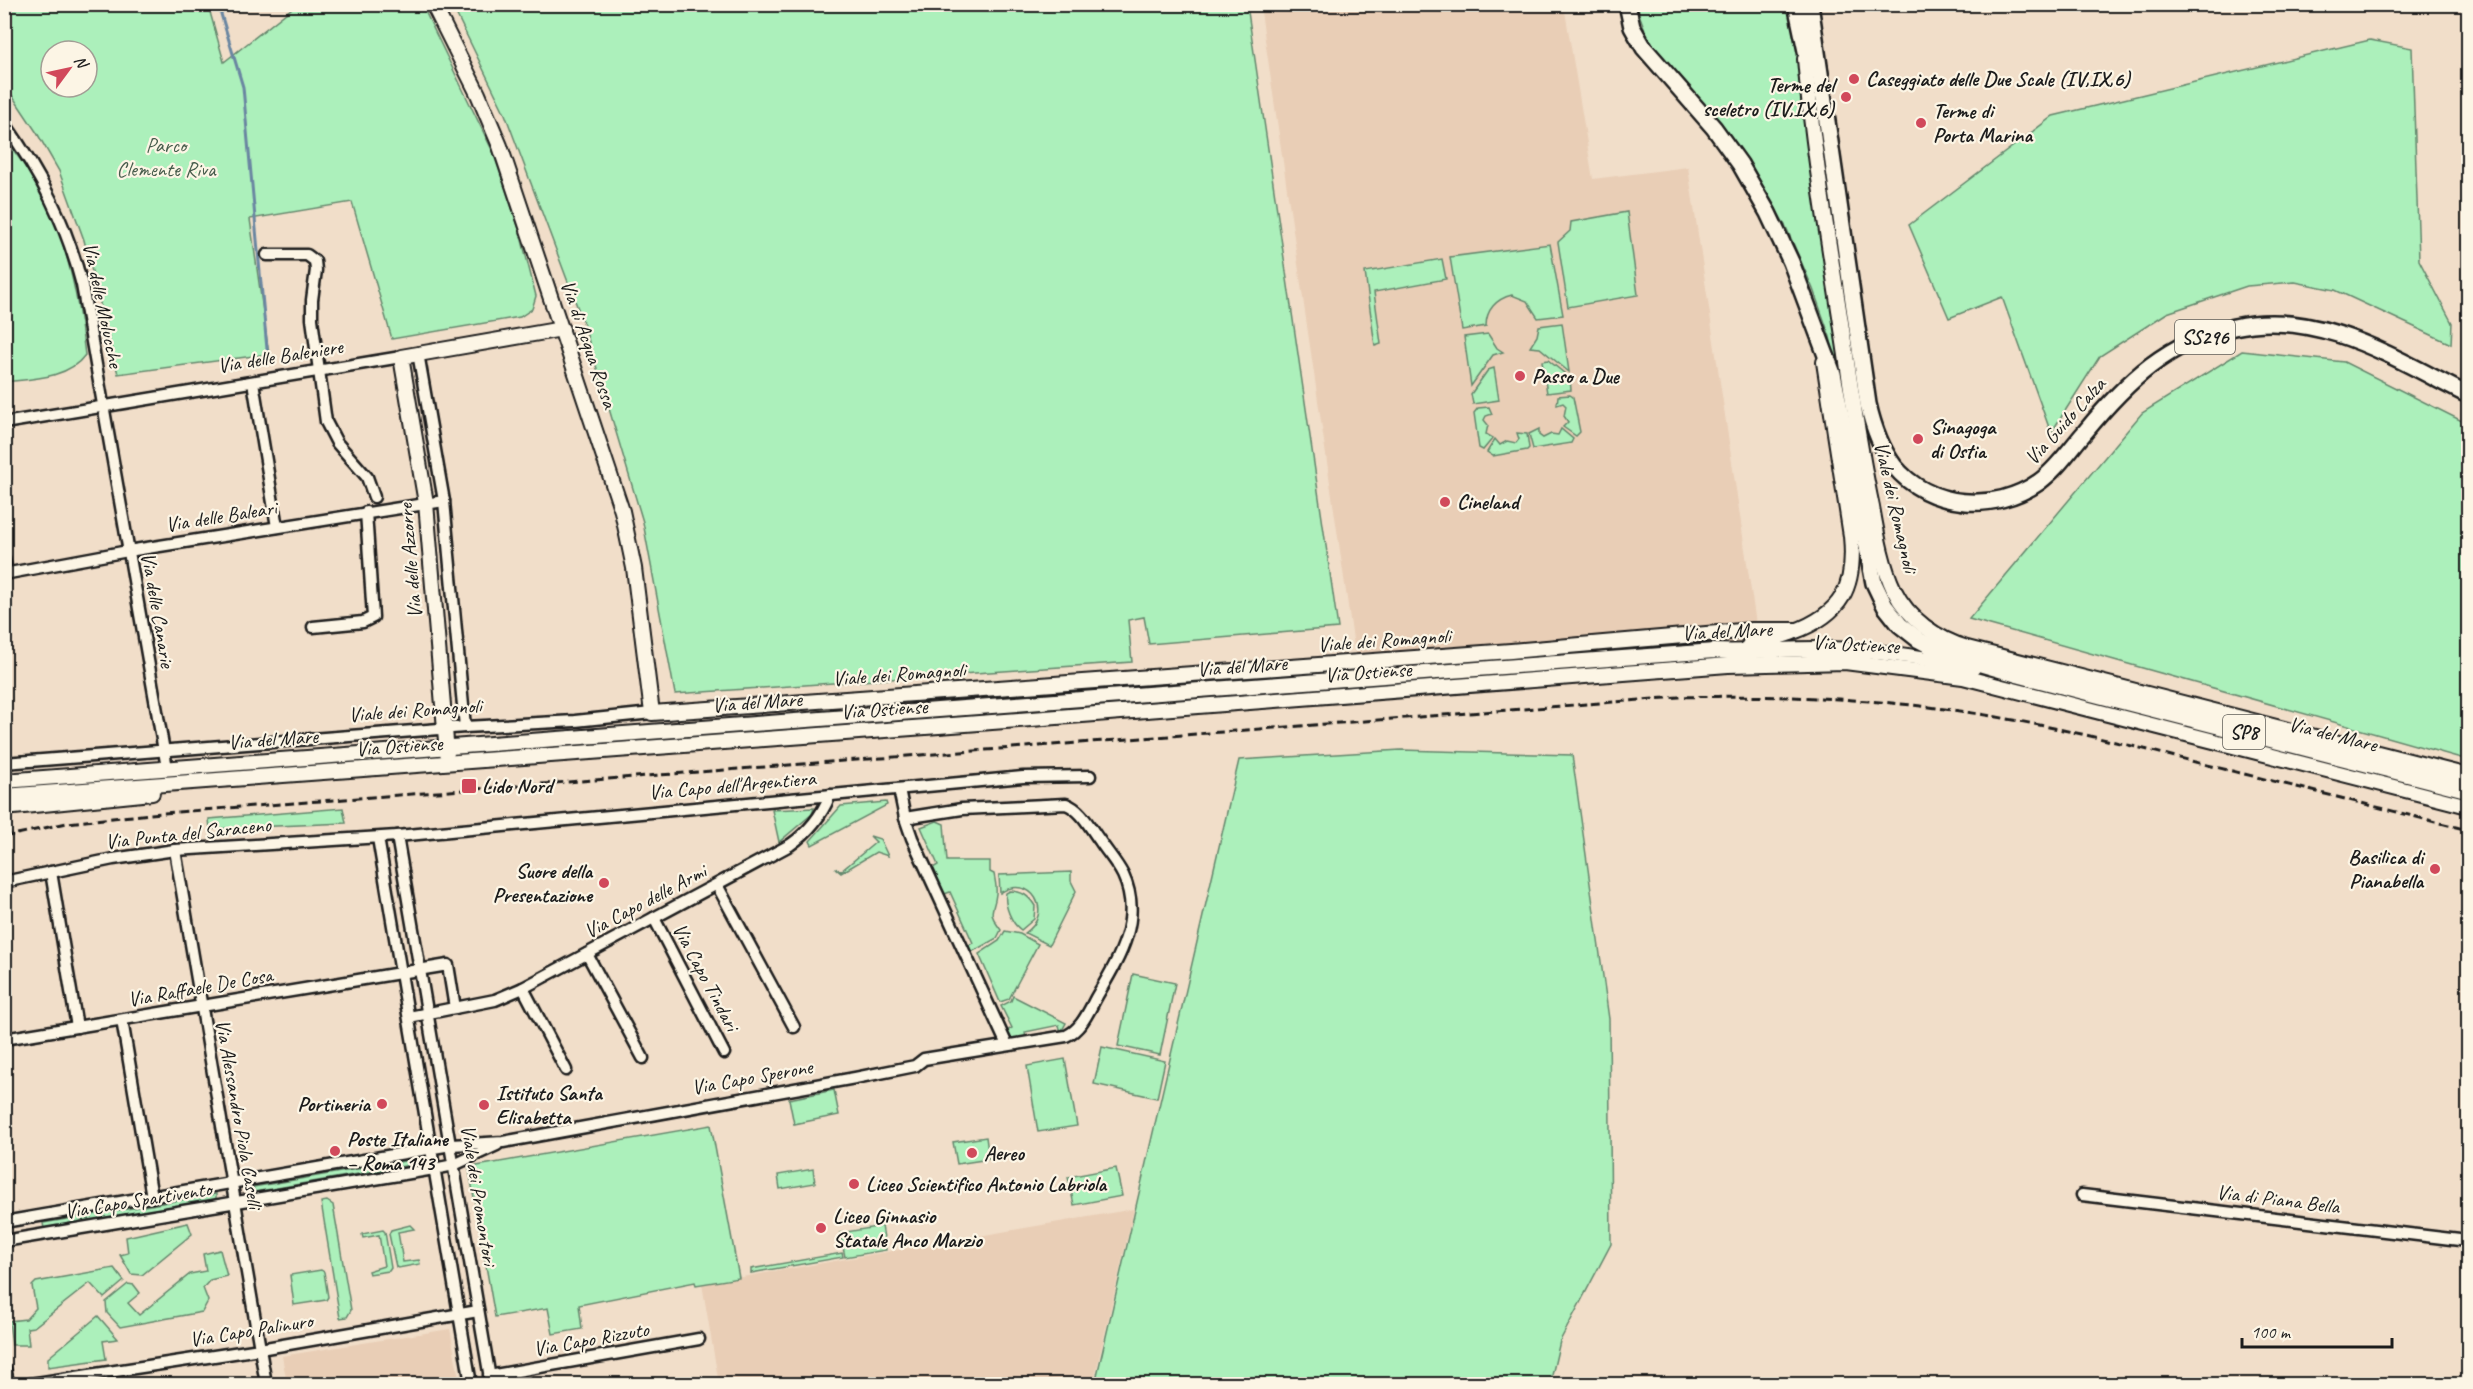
<svg xmlns="http://www.w3.org/2000/svg" width="2473" height="1389" viewBox="0 0 2473 1389" font-family="Caveat,sans-serif">
	<rect width="100%" height="100%" fill="#f1dec9"/>
	<filter id="ink" filterUnits="userSpaceOnUse"><feTurbulence type="fractalNoise" baseFrequency=".0167" numOctaves="2"/><feDisplacementMap in="SourceGraphic" scale="12" xChannelSelector="R" yChannelSelector="G"/><feConvolveMatrix kernelMatrix="1 2 1 2 8 2 1 2 1" color-interpolation-filters="sRGB"/></filter>
	<g filter="url(#ink)">
		<g fill="#e9ceb6">
			<polygon points="1260,5 1564,5 1593,179 1688,167 1762,664 1361,694"/>
			<polygon points="1134,1209 1093,1384 719,1384 702,1284"/>
			<polygon points="450,1329 460,1384 287,1384 282,1356"/>
		</g>
		<g fill="#acf0bb" stroke="#64866c" stroke-width="1.5" fill-rule="evenodd">
			<path d="M4,5H208L224,62L296,5H422L493,152L520,232L536,296L532,309L520,317L392,339L352,202L250,219L269,354L118,374L84,240L59,171L37,133L5,85ZM51,51H87V87H51Z"/>
			<polygon points="452,5 1247,5 1338,628 1149,644 1144,617 1128,620 1132,662 675,694 643,522 583,322 505,114"/>
			<polygon points="1638,5 1792,5 1860,472 1830,337 1813,289 1786,227 1752,167 1737,145 1650,43 1639,14"/>
			<polygon points="2370,40 2412,48 2419,260 2452,323 2451,344 2335,290 2295,282 2247,286 2167,313 2100,356 2051,433 2002,297 1949,318 1909,225 2053,116"/>
			<path d="M4,137C24,164 44,193 56,225C72,265 80,312 85,355C68,379 30,379 5,382Z"/>
			<polygon points="1627,212 1638,295 1568,307 1558,242 1570,231 1571,222"/>
			<path d="M1550,244L1563,315L1538,318L1527,301L1512,295C1496,299 1486,310 1486,326L1462,330L1450,257Z"/>
			<polygon points="1442,259 1446,279 1374,292 1381,344 1375,346 1365,272"/>
			<polygon points="1562,323 1569,372 1540,348 1530,347 1537,336 1539,326"/>
			<polygon points="1488,334 1497,348 1503,352 1493,355 1471,386 1464,337"/>
			<polygon points="2242,351 2344,362 2468,424 2468,760 1969,619 2142,413"/>
			<polygon points="1548,360 1570,378 1571,390 1547,393 1542,361"/>
			<polygon points="1494,368 1499,400 1473,404 1471,394 1488,370"/>
			<polygon points="1570,395 1573,397 1580,432 1576,436 1563,427 1568,422 1564,416 1566,406 1563,403 1557,405 1558,396"/>
			<polygon points="1489,407 1492,414 1486,416 1484,420 1488,425 1486,434 1493,438 1483,450 1479,448 1474,413 1478,408"/>
			<polygon points="1539,429 1539,435 1543,438 1551,434 1558,435 1561,429 1573,439 1571,443 1533,449 1529,434"/>
			<polygon points="1517,433 1527,434 1529,448 1527,450 1493,456 1487,452 1495,439 1500,445 1507,441 1516,443 1519,439"/>
			<polygon points="1401,750 1572,755 1609,1019 1611,1244 1560,1341 1550,1384 1095,1384 1239,760"/>
			<polygon points="886,802 887,805 812,845 810,841 841,806"/>
			<polygon points="343,808 346,823 210,829 209,819"/>
			<polygon points="814,808 812,814 779,842 772,810"/>
			<path d="M937,821L944,824L947,861H990V872L994,874C995,880 997,888 996,894C994,913 986,910 1001,930L997,938L970,953L967,946L973,943L950,892L942,895L931,869L938,865L921,827Z"/>
			<polygon points="870,836 880,839 888,856 876,852 841,873 835,868 841,871 876,842"/>
			<path d="M1071,872V881L1076,891L1049,945L1025,933C1055,913 1031,873 1000,893L999,875Z"/>
			<path d="M1010,891C1022,891 1029,896 1035,906L1034,919L1021,930C1011,923 1004,905 1006,893Z"/>
			<polygon points="1005,931 1020,934 1038,944 1009,999 1000,1002 979,954 999,941"/>
			<polygon points="1133,974 1175,983 1160,1055 1118,1046"/>
			<polygon points="1013,996 1066,1023 1061,1032 1059,1025 1025,1032 1026,1040 1009,1039 1005,1032 1012,1028 1001,1006 1011,1001"/>
			<polygon points="1102,1047 1165,1061 1157,1098 1094,1084"/>
			<polygon points="1065,1059 1077,1126 1038,1132 1027,1066"/>
			<polygon points="834,1090 839,1115 794,1124 789,1099"/>
			<polygon points="711,1125 739,1278 696,1285 695,1282 579,1305 582,1329 553,1334 548,1308 495,1317 469,1169 471,1167"/>
			<polygon points="986,1137 989,1159 957,1164 953,1142"/>
			<polygon points="422,1158 422,1163 254,1192 253,1187"/>
			<polygon points="1116,1168 1122,1196 1074,1205 1068,1177"/>
			<polygon points="813,1169 815,1183 780,1189 778,1175"/>
			<polygon points="216,1194 216,1199 44,1229 43,1223"/>
			<polygon points="327,1201 333,1205 351,1310 347,1317 340,1318 321,1202"/>
			<polygon points="188,1223 192,1234 142,1275 131,1274 120,1255 128,1253 126,1237"/>
			<polygon points="410,1225 414,1229 398,1232 403,1262 419,1260 420,1264 398,1268 396,1267 389,1234 391,1230"/>
			<polygon points="882,1226 886,1250 845,1257 840,1233"/>
			<polygon points="383,1230 385,1232 391,1268 389,1271 369,1274 368,1271 384,1266 379,1235 363,1238 362,1234"/>
			<polygon points="220,1250 227,1276 210,1280 203,1288 208,1301 202,1312 120,1327 107,1313 106,1302 128,1284 134,1285 140,1293 128,1303 139,1315 190,1274 206,1271 203,1254"/>
			<polygon points="842,1253 843,1257 751,1273 751,1269"/>
			<polygon points="114,1268 124,1281 104,1298 90,1283 34,1327 27,1328 29,1345 12,1345 9,1321 26,1319 36,1308 32,1286 36,1282"/>
			<polygon points="321,1270 324,1272 328,1297 326,1300 294,1305 290,1275"/>
			<polygon points="98,1316 118,1339 103,1341 106,1359 48,1367 48,1358"/>
		</g>
		<g fill="none" stroke-linecap="round" stroke-linejoin="round">
			<polyline stroke="#6a86a1" stroke-width="3" points="218,4 243,87 268,360"/>
			<defs>
				<g id="street">
					<path d="M4,122C41,175 66,222 82,285L167,768"/>
					<polyline points="267,255 307,255 315,261 316,270 312,300 312,319 326,422 337,443 367,477 374,497"/>
					<polyline points="418,353 444,501 465,727"/>
					<polyline points="253,382 277,527"/>
					<polyline points="4,423 401,357"/>
					<polyline points="4,559 7,574"/>
					<polyline points="4,574 128,551 444,501"/>
					<polyline points="313,627 363,622 373,617 366,512"/>
					<polyline points="4,763 465,727 575,721 652,713"/>
					<polyline points="899,789 905,818"/>
					<polyline points="397,836 491,1384"/>
					<polyline points="378,838 471,1384"/>
					<polyline points="175,850 266,1384"/>
					<polyline points="51,872 77,1027"/>
					<polyline points="4,882 113,859 175,850 397,836 1023,777 1090,776"/>
					<polyline points="717,885 794,1027"/>
					<polyline points="654,918 724,1053"/>
					<polyline points="587,954 643,1058"/>
					<polyline points="523,988 566,1070"/>
					<path d="M409,1017L495,1000L523,988L790,845C807,833 822,815 830,795"/>
					<polyline points="122,1020 152,1197"/>
					<polyline points="4,1039 448,965 455,1008"/>
					<polyline points="2082,1195 2468,1241"/>
					<path d="M4,1222L451,1145L503,1142L855,1078L915,1066L924,1059L1066,1036C1082,1029 1089,1010 1097,996C1118,960 1144,919 1123,875C1117,863 1107,852 1100,841C1090,828 1082,810 1066,804L962,809L905,818L912,838L1007,1045"/>
					<polyline points="4,1241 434,1169 454,1165 497,1145"/>
					<polyline points="489,1376 699,1339"/>
					<polyline points="30,1384 260,1349 478,1311"/>
				</g>
				<g id="secondary">
					<polyline points="433,4 478,94 500,146 622,511 634,568 652,713 1511,651 1752,630 1797,630"/>
					<path d="M1805,59C1814,163 1833,266 1848,369C1855,415 1862,461 1872,507C1877,535 1882,565 1894,590C1908,619 1937,639 1967,648L2468,776"/>
					<path d="M1749,645C1764,643 1778,637 1793,632C1842,614 1856,587 1851,536L1824,362"/>
					<polyline points="447,753 426,503 401,357 562,329"/>
					<path d="M4,781L1714,651C1751,653 1788,648 1826,649C1876,650 1924,657 1973,668"/>
					<polyline points="4,796 979,723 1728,665 1845,662 1963,677 2468,806"/>
					<polyline points="4,808 152,793"/>
					<polyline points="4,1371 7,1384"/>
				</g>
				<g id="primary">
					<polyline points="1627,4 1632,27 1644,48 1714,128 1740,164 1768,213 1791,262 1833,374 1874,583 1885,606 1900,625 1919,640 1943,653 2019,675 2468,790"/>
					<polyline points="1796,4 1810,70"/>
					<path d="M1810,4L1868,404C1873,426 1880,447 1894,466C1929,509 1995,513 2039,482C2057,469 2070,449 2085,432C2126,382 2168,341 2234,327C2319,308 2395,359 2468,395"/>
				</g>
			</defs>
			<use href="#street" stroke="#1c1c1c" stroke-width="15"/>
			<use href="#secondary" stroke="#1c1c1c" stroke-width="18"/>
			<use href="#primary" stroke="#1c1c1c" stroke-width="20"/>
			<use href="#street" stroke="#fcf5e5" stroke-width="10"/>
			<use href="#secondary" stroke="#fcf5e5" stroke-width="14"/>
			<use href="#primary" stroke="#fcf5e5" stroke-width="15"/>
			<path stroke="#1c1c1c" stroke-width="3" stroke-dasharray="9 4.5" stroke-linecap="butt" d="M4,837L67,823L150,814L1679,697C1765,695 1851,697 1937,708C2025,719 2110,740 2195,762C2286,784 2377,807 2468,830"/>
		</g>
	</g>
	<g fill="#d1495b" stroke="#fcf5e5" stroke-width="2">
		<circle cx="1854" cy="79" r="6"/>
		<circle cx="1846" cy="97" r="6"/>
		<circle cx="1921" cy="123" r="6"/>
		<circle cx="1520" cy="376" r="6"/>
		<circle cx="1918" cy="439" r="6"/>
		<circle cx="1445" cy="502" r="6"/>
		<rect x="461" y="778" width="16" height="16" rx="3"/>
		<circle cx="2435" cy="869" r="6"/>
		<circle cx="604" cy="883" r="6"/>
		<circle cx="382" cy="1104" r="6"/>
		<circle cx="484" cy="1105" r="6"/>
		<circle cx="335" cy="1151" r="6"/>
		<circle cx="972" cy="1153" r="6"/>
		<circle cx="854" cy="1184" r="6"/>
		<circle cx="821" cy="1228" r="6"/>
	</g>
	<g text-anchor="middle" dominant-baseline="central" stroke-width="4.5" stroke-linejoin="round" paint-order="stroke">
		<g fill="#fcf5e5" stroke="#5f5d58" stroke-width="1.5">
			<rect x="2175" y="320" width="60" height="34" rx="4.5"/>
			<rect x="2223" y="715" width="42" height="34" rx="4.5"/>
		</g>
		<g font-size="20" font-weight="bold" fill="#1c1c1c">
			<text x="2205" y="337">SS296</text>
			<text x="2244" y="732">SP8</text>
		</g>
		<g font-size="21" font-weight="bold" fill="#1c1c1c" stroke="#fcf5e5" text-anchor="start">
			<text x="1866" y="79">Caseggiato delle Due Scale (IV,IX,6)</text>
			<text x="1834" y="85" text-anchor="end">Terme del<tspan x="1834" dy="24">sceletro (IV,IX,6)</tspan></text>
			<text x="1933" y="111">Terme di<tspan x="1933" dy="24">Porta Marina</tspan></text>
			<text x="1532" y="376">Passo a Due</text>
			<text x="1930" y="427">Sinagoga<tspan x="1930" dy="24">di Ostia</tspan></text>
			<text x="1457" y="502">Cineland</text>
			<text x="482" y="786">Lido Nord</text>
			<text x="2423" y="857" text-anchor="end">Basilica di<tspan x="2423" dy="24">Pianabella</tspan></text>
			<text x="592" y="871" text-anchor="end">Suore della<tspan x="592" dy="24">Presentazione</tspan></text>
			<text x="496" y="1093">Istituto Santa<tspan x="496" dy="24">Elisabetta</tspan></text>
			<text x="370" y="1104" text-anchor="end">Portineria</text>
			<text x="347" y="1139">Poste Italiane<tspan x="347" dy="24">– Roma 143</tspan></text>
			<text x="984" y="1153">Aereo</text>
			<text x="866" y="1184">Liceo Scientifico Antonio Labriola</text>
			<text x="833" y="1216">Liceo Ginnasio<tspan x="833" dy="24">Statale Anco Marzio</tspan></text>
		</g>
		<g font-size="21" fill="#475c4c" stroke="#fcf5e5">
			<text x="166" y="145">Parco<tspan x="166" dy="24">Clemente Riva</tspan></text>
		</g>
		<g font-size="21" fill="#1c1c1c" stroke="#fcf5e5">
			<text transform="translate(103 305) rotate(78)">Via delle Molucche</text>
			<text transform="translate(589 344) rotate(71)">Via di Acqua Rossa</text>
			<text transform="translate(280 356) rotate(-9)">Via delle Baleniere</text>
			<text transform="translate(2065 421) rotate(-48)">Via Guido Calza</text>
			<text transform="translate(1896 507) rotate(77)">Viale dei Romagnoli</text>
			<text transform="translate(221 516) rotate(-9)">Via delle Baleari</text>
			<text transform="translate(410 561) rotate(-95)">Via delle Azzorre</text>
			<text transform="translate(158 610) rotate(80)">Via delle Canarie</text>
			<text transform="translate(1727 631) rotate(-3)">Via del Mare</text>
			<text transform="translate(1384 640) rotate(-4)">Viale dei Romagnoli</text>
			<text transform="translate(1856 644) rotate(3)">Via Ostiense</text>
			<text transform="translate(1242 666) rotate(-4)">Via del Mare</text>
			<text transform="translate(1368 672) rotate(-4)">Via Ostiense</text>
			<text transform="translate(899 674) rotate(-4)">Viale dei Romagnoli</text>
			<text transform="translate(757 702) rotate(-4)">Via del Mare</text>
			<text transform="translate(884 709) rotate(-4)">Via Ostiense</text>
			<text transform="translate(415 710) rotate(-4)">Viale dei Romagnoli</text>
			<text transform="translate(2333 734) rotate(14)">Via del Mare</text>
			<text transform="translate(273 739) rotate(-4)">Via del Mare</text>
			<text transform="translate(399 746) rotate(-4)">Via Ostiense</text>
			<text transform="translate(732 785) rotate(-5)">Via Capo dell'Argentiera</text>
			<text transform="translate(188 833) rotate(-6)">Via Punta del Saraceno</text>
			<text transform="translate(645 901) rotate(-28)">Via Capo delle Armi</text>
			<text transform="translate(706 977) rotate(62)">Via Capo Tindari</text>
			<text transform="translate(200 987) rotate(-10)">Via Raffaele De Cosa</text>
			<text transform="translate(752 1077) rotate(-10)">Via Capo Sperone</text>
			<text transform="translate(239 1114) rotate(80)">Via Alessandro Piola Caselli</text>
			<text transform="translate(479 1195) rotate(81)">Viale dei Promontori</text>
			<text transform="translate(2278 1199) rotate(7)">Via di Piana Bella</text>
			<text transform="translate(138 1200) rotate(-9)">Via Capo Spartivento</text>
			<text transform="translate(251 1330) rotate(-9)">Via Capo Palinuro</text>
			<text transform="translate(591 1339) rotate(-10)">Via Capo Rizzuto</text>
		</g>
	</g>
	<rect width="2473" height="1389" fill="none" stroke="#fcf5e5" stroke-width="24"/>
	<rect x="12" y="12" width="2449" height="1365" fill="none" stroke="#1c1c1c" stroke-width="2" filter="url(#ink)"/>
	<g transform="translate(69 69) rotate(57)"><circle r="28" fill="#fcf5e5" stroke="#a29e95" stroke-width="1.5"/>
	<path d="M0-4.5L10 22L0 15L-10 22Z" fill="#d1495b"/>
	<text y="-9" font-size="16" font-weight="bold" text-anchor="middle" fill="#1c1c1c">N</text>
	</g>
	<path d="M2242 1338v9h150v-9" fill="none" stroke="#1c1c1c" stroke-width="3"/>
	<text x="2251" y="1338" font-size="18" fill="#1c1c1c" stroke="#fcf5e5" stroke-width="4.5" paint-order="stroke">100 m</text>
</svg>
